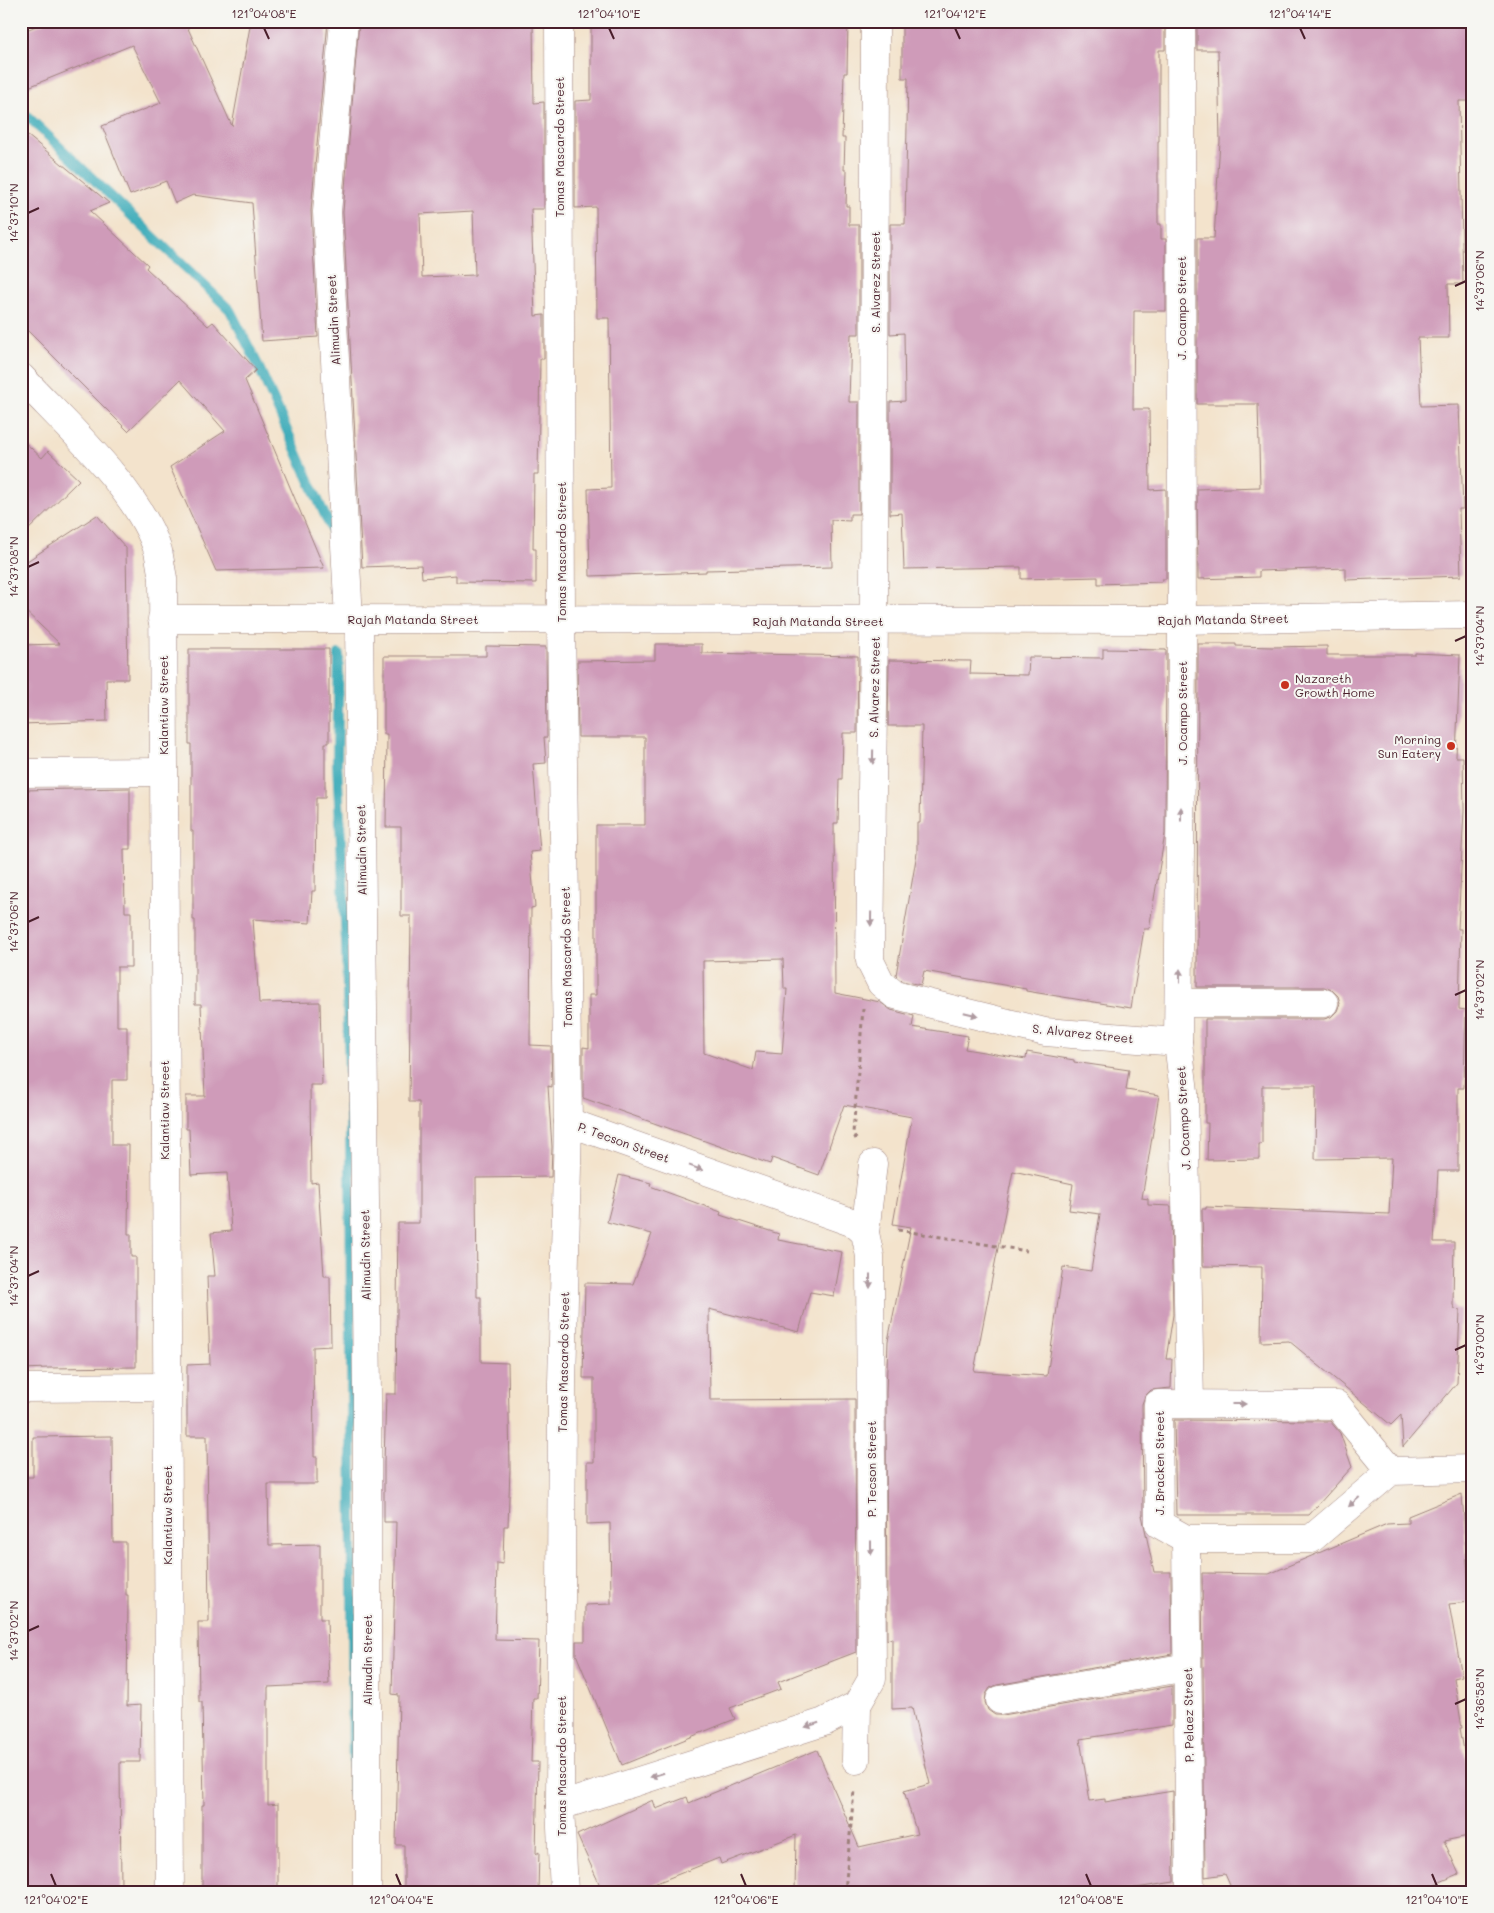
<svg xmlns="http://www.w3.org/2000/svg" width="1494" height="1913" viewBox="0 0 1494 1913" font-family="Mali,sans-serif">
	<rect width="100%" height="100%" fill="#f6f6f2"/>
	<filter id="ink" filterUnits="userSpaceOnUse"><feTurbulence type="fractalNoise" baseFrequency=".02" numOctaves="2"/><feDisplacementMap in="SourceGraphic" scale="10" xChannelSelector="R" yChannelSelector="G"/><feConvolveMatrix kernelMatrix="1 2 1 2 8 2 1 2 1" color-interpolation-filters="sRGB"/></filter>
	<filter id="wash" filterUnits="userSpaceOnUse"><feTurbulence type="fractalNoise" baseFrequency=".0096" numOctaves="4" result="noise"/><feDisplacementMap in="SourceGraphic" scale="20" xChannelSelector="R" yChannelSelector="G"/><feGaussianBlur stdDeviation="1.12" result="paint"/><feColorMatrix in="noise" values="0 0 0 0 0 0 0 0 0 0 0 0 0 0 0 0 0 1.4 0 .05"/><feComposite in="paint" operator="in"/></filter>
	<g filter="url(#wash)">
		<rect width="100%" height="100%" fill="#f3e3cc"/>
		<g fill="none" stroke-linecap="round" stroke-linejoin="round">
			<g stroke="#3cacb9" stroke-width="10">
				<polyline points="21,110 230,310 257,363 331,529 333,540"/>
				<polyline points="339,654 337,762 346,942 350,1118 353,1797"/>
			</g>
		</g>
		<g id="blocks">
			<g fill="#cf9bb9" fill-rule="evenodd">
				<polygon points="49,21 189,21 186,24 232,126 251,21 328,21 311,211 318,337 262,341 252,203 193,195 175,203 166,181 130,195 102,126 161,103 132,45 21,90 21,32"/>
				<path d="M359,21H533L534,103L544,102V209H531L535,316L544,315V359H540L538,474H534L533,549H536V583L456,582V575L422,578L421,565L362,567L343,212ZM473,211L475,275L422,277L420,214Z"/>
				<polygon points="591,21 848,21 847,73 844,73 842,138 845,138 844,170 847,170 846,206 849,206 849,225 859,225 859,334 851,334 849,402 859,402 859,514 850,514 850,521 831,520 832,567 706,570 706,572 590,576 588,489 611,488 609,318 597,318 596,207 575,208 575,101 591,100"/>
				<polygon points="902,21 1165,21 1165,50 1159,50 1159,141 1158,141 1158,224 1161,224 1161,239 1166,239 1166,311 1134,311 1133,409 1149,409 1150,490 1166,489 1166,579 1162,579 1162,582 1098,584 1098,577 1021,579 1021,567 904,569 902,513 890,514 890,402 905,401 904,333 890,334 890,224 905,224 908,78 902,78"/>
				<polygon points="1197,21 1471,21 1471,35 1473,35 1473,101 1459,101 1463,284 1448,284 1449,338 1418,338 1421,406 1459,405 1463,509 1459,509 1461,576 1346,580 1346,568 1259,571 1259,577 1198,579 1197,489 1260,487 1258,404 1197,404 1197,238 1214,238 1220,141 1218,50 1197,50"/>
				<polygon points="21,130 109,203 90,211 148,265 146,268 208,326 213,322 256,370 245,380 324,568 216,571 170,467 225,431 180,380 128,431 21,324"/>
				<polygon points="21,439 42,458 48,451 79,480 21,537"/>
				<polygon points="97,515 126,548 128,679 106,679 107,721 21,724 21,645 60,644 21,607 21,565"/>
				<path d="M655,644H702V653L858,656L857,733H843L842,779H839L838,823H834L835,993L880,1002L891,1010L914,1016L912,1027L968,1036L965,1049L1026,1059L1027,1052L1074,1060V1062L1129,1070L1126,1090L1159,1095L1142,1198L1148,1199V1205L1171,1206L1173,1315L1166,1359H1172L1171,1388L1151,1390L1145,1396L1142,1404L1143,1515H1142L1154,1572H1171L1172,1654L997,1685L990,1688L986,1694L985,1702L988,1710L995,1715H1003L1172,1686V1725L1080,1739L1090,1801L1105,1799V1802L1173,1791L1174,1882L1111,1892H795L796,1835L721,1864L719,1858L654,1884L658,1892H603L577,1835L653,1800L656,1809L687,1797L689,1803L817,1750L859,1847L917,1834L904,1791L930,1784L912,1708L892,1709V1638L887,1640L886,1393L888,1341L911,1227L893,1224L912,1117L844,1105L819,1175L772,1158L770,1164L583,1098V1047L589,1048V995H596V825H645V737H578L577,661L655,660ZM783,959L784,989H787L782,1054L756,1052L753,1070L704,1053L703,961ZM1013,1171L1073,1184L1069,1210L1100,1214L1091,1271L1063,1267L1047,1376L974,1371Z"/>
				<polygon points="1198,644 1236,644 1236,646 1273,647 1327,646 1327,655 1415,655 1415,653 1460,655 1456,757 1463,757 1464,810 1458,929 1461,929 1459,1009 1466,1010 1464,1088 1458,1088 1458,1171 1438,1171 1434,1242 1454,1242 1453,1305 1455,1309 1460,1310 1457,1383 1403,1447 1401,1415 1391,1425 1289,1341 1261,1342 1262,1267 1203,1266 1202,1209 1206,1209 1206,1207 1389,1214 1392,1158 1315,1159 1316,1086 1262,1086 1262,1144 1259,1144 1259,1159 1207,1160 1208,1123 1205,1123 1205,1019 1324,1019 1331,1017 1337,1011 1340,1003 1338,996 1332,990 1324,987 1197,987"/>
				<polygon points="486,646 546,647 547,737 544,737 546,763 533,764 540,851 530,852 535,907 531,908 530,1045 551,1046 552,1087 548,1086 552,1147 551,1177 476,1178 477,1297 481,1297 481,1362 508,1363 510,1468 508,1526 504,1526 503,1564 497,1563 495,1640 539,1641 537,1698 533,1698 531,1762 538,1762 536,1854 539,1852 538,1892 404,1892 404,1845 396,1845 399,1695 392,1694 396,1522 384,1522 384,1462 386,1394 396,1394 398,1223 419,1223 419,1102 409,1102 411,916 401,916 401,827 386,827 387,734 384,734 384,656 486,656"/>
				<polygon points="189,649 329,649 329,743 325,743 325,798 316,798 315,891 312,891 310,923 253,919 259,1003 320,1002 322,1085 310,1085 311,1183 318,1182 324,1276 330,1276 331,1346 313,1347 314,1457 317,1457 317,1484 268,1484 269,1545 320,1544 320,1619 327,1619 329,1684 268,1687 268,1805 278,1804 278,1892 202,1892 202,1805 204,1805 202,1702 199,1702 198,1622 209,1622 207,1436 187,1436 187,1365 210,1364 207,1276 215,1276 211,1233 231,1231 227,1173 191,1175 189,1129 186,1129 186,1096 205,1096 201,1004 195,1004 195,920 193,920 193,831 191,831 191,744 189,744"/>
				<polygon points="1103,649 1166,650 1165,834 1149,929 1144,929 1131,1008 1026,991 1026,989 924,971 921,985 902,981 896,975 917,853 917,823 920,823 922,726 888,726 889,660 971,661 970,674 1028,675 1029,657 1103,658"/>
				<polygon points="130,788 130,849 124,849 125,912 131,912 131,967 117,967 117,1026 127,1026 127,1080 112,1080 112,1145 129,1145 128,1234 131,1234 131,1257 136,1257 136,1367 49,1368 21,1369 21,790"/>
				<polygon points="619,1175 651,1183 650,1186 721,1212 720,1215 779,1234 778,1240 842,1252 834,1296 810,1292 799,1332 709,1309 710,1400 855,1399 856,1652 778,1682 781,1689 730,1708 735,1719 622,1765 576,1654 576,1641 585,1641 585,1605 611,1604 610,1523 587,1524 587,1462 594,1462 594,1378 583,1378 585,1283 633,1284 652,1234 607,1222"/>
				<polygon points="1174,1420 1330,1421 1340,1433 1352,1467 1309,1515 1176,1515"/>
				<polygon points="112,1436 113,1542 126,1542 126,1595 128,1595 127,1706 141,1705 140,1762 120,1762 121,1892 21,1892 21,1477 33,1477 33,1437"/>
				<polygon points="1462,1494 1470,1602 1449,1604 1462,1676 1454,1678 1462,1728 1460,1728 1473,1801 1473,1835 1444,1841 1459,1874 1416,1892 1233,1892 1225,1874 1205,1877 1202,1573 1269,1574 1387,1524 1408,1523 1408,1516"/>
			</g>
		</g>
	</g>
	<g filter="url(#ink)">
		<use href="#blocks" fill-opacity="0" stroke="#9e817c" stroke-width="1"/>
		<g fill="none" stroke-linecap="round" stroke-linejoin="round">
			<defs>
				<g id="minor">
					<polyline points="344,21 327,212 349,619"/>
					<polyline points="559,21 561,620 568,1122 562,1385 560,1806 564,1892"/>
					<polyline points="875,21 874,621 870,961 881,983 895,995 1045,1032 1178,1042"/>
					<polyline points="1181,21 1182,660 1178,1042 1184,1092 1190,1404"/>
					<path d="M21,377C65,424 139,490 158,551C160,560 161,569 163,578L170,1892"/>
					<polyline points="162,619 1181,620 1473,615"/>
					<polyline points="359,619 367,1396 367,1892"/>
					<polyline points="21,773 163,772"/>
					<polyline points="1180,1003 1324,1003"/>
					<polyline points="865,1233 873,1164"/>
					<polyline points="21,1388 166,1387"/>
					<polyline points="1391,1471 1337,1405 1158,1404 1159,1524 1186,1539 1311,1539 1391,1471 1473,1469"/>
					<polyline points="1186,1539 1190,1892"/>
					<polyline points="1000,1700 1187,1667"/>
					<polyline points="856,1760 857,1705"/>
					<polyline points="560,1806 824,1722 857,1705 872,1679 870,1256 865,1233 854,1223 568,1122"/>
				</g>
			</defs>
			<use href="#minor" stroke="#9e817c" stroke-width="29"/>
			<g stroke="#9e817c" stroke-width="3" stroke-dasharray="4 4" stroke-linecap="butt">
				<polyline points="856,1139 853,1133 863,1009"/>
				<polyline points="898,1230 1027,1251"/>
				<polyline points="845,1892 854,1790"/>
			</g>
			<use href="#minor" stroke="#fff" stroke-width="28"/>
		</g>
		<defs><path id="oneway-solid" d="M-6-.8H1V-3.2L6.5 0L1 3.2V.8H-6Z" transform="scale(1.25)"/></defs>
		<g fill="#ae9aa0">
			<use href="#oneway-solid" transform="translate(873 757) rotate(91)"/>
			<use href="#oneway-solid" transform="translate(1181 814) rotate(-90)"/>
			<use href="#oneway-solid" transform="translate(871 919) rotate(91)"/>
			<use href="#oneway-solid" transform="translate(1180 976) rotate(-90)"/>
			<use href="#oneway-solid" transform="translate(971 1014) rotate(14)"/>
			<use href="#oneway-solid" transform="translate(696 1168) rotate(20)"/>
			<use href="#oneway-solid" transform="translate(870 1281) rotate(90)"/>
			<use href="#oneway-solid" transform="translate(1239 1404)"/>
			<use href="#oneway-solid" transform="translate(1354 1502) rotate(139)"/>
			<use href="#oneway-solid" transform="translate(871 1548) rotate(90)"/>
			<use href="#oneway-solid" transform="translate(812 1725) rotate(162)"/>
			<use href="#oneway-solid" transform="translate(657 1775) rotate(162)"/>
		</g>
	</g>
	<path fill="none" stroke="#4a1f2b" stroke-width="2" d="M264,28L269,39M609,28L614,39M955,28L960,39M1300,28L1305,39M28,213L39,208M1455,286L1466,281M28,567L39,562M1455,641L1466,636M28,922L39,917M1455,995L1466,990M28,1276L39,1271M1455,1350L1466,1345M28,1631L39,1626M1455,1704L1466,1699M51,1874L56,1886M396,1874L401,1886M741,1874L746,1886M1086,1874L1091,1886M1432,1874L1437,1886"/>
	<g fill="#c8321e" stroke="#f6f6f2" stroke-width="2">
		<circle cx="1285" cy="685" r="5"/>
		<circle cx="1451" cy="746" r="5"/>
	</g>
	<g text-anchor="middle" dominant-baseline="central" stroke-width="4" stroke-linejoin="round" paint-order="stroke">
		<g font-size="12" fill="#4a1f2b" stroke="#f6f6f2">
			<text transform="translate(559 147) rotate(-90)">Tomas Mascardo Street</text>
			<text transform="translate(875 282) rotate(-90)">S. Alvarez Street</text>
			<text transform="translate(1181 308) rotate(-90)">J. Ocampo Street</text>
			<text transform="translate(333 320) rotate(-93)">Alimudin Street</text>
			<text transform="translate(561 552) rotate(-90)">Tomas Mascardo Street</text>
			<text x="413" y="619">Rajah Matanda Street</text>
			<text transform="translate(1223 619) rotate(-1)">Rajah Matanda Street</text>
			<text x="818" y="621">Rajah Matanda Street</text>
			<text transform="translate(874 687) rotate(-89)">S. Alvarez Street</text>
			<text transform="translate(163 705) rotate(-90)">Kalantiaw Street</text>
			<text transform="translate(1182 713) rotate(-90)">J. Ocampo Street</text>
			<text transform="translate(361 850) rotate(-91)">Alimudin Street</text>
			<text transform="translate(566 957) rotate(-91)">Tomas Mascardo Street</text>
			<text transform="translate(1083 1033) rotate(6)">S. Alvarez Street</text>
			<text transform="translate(164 1110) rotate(-90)">Kalantiaw Street</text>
			<text transform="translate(1183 1118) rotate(-93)">J. Ocampo Street</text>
			<text transform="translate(624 1142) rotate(20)">P. Tecson Street</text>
			<text transform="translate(365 1255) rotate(-91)">Alimudin Street</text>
			<text transform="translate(563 1362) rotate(-89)">Tomas Mascardo Street</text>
			<text transform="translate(1159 1463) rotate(-90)">J. Bracken Street</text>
			<text transform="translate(871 1469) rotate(-90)">P. Tecson Street</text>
			<text transform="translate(167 1515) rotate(-90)">Kalantiaw Street</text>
			<text transform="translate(367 1660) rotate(-90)">Alimudin Street</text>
			<text transform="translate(1188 1715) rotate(-91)">P. Pelaez Street</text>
			<text transform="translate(561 1766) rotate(-90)">Tomas Mascardo Street</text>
		</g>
		<g font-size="12" fill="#4a1f2b" stroke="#f6f6f2" text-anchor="start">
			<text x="1295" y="678">Nazareth<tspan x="1295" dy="14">Growth Home</tspan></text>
			<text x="1441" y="739" text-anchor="end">Morning<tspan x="1441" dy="14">Sun Eatery</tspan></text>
		</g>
	</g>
	<rect width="1494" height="1913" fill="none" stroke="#f6f6f2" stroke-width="55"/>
	<rect x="28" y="28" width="1438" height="1858" fill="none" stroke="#4a1f2b" stroke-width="2"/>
	<g font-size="12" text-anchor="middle" fill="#4a1f2b">
		<text x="264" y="18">121°04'08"E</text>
		<text x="609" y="18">121°04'10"E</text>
		<text x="955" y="18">121°04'12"E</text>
		<text x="1300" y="18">121°04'14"E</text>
		<text transform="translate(14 213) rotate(-90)" y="4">14°37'10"N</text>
		<text transform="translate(1480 281) rotate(-90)" y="4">14°37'06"N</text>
		<text transform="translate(14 567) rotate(-90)" y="4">14°37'08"N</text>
		<text transform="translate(1480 636) rotate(-90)" y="4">14°37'04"N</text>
		<text transform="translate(14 922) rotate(-90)" y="4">14°37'06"N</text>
		<text transform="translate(1480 990) rotate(-90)" y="4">14°37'02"N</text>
		<text transform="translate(14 1276) rotate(-90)" y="4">14°37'04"N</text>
		<text transform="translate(1480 1345) rotate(-90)" y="4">14°37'00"N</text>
		<text transform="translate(14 1631) rotate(-90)" y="4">14°37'02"N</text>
		<text transform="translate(1480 1699) rotate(-90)" y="4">14°36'58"N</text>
		<text x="56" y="1904">121°04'02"E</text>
		<text x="401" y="1904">121°04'04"E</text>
		<text x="746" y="1904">121°04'06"E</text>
		<text x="1091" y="1904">121°04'08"E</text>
		<text x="1437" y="1904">121°04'10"E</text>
	</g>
</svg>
